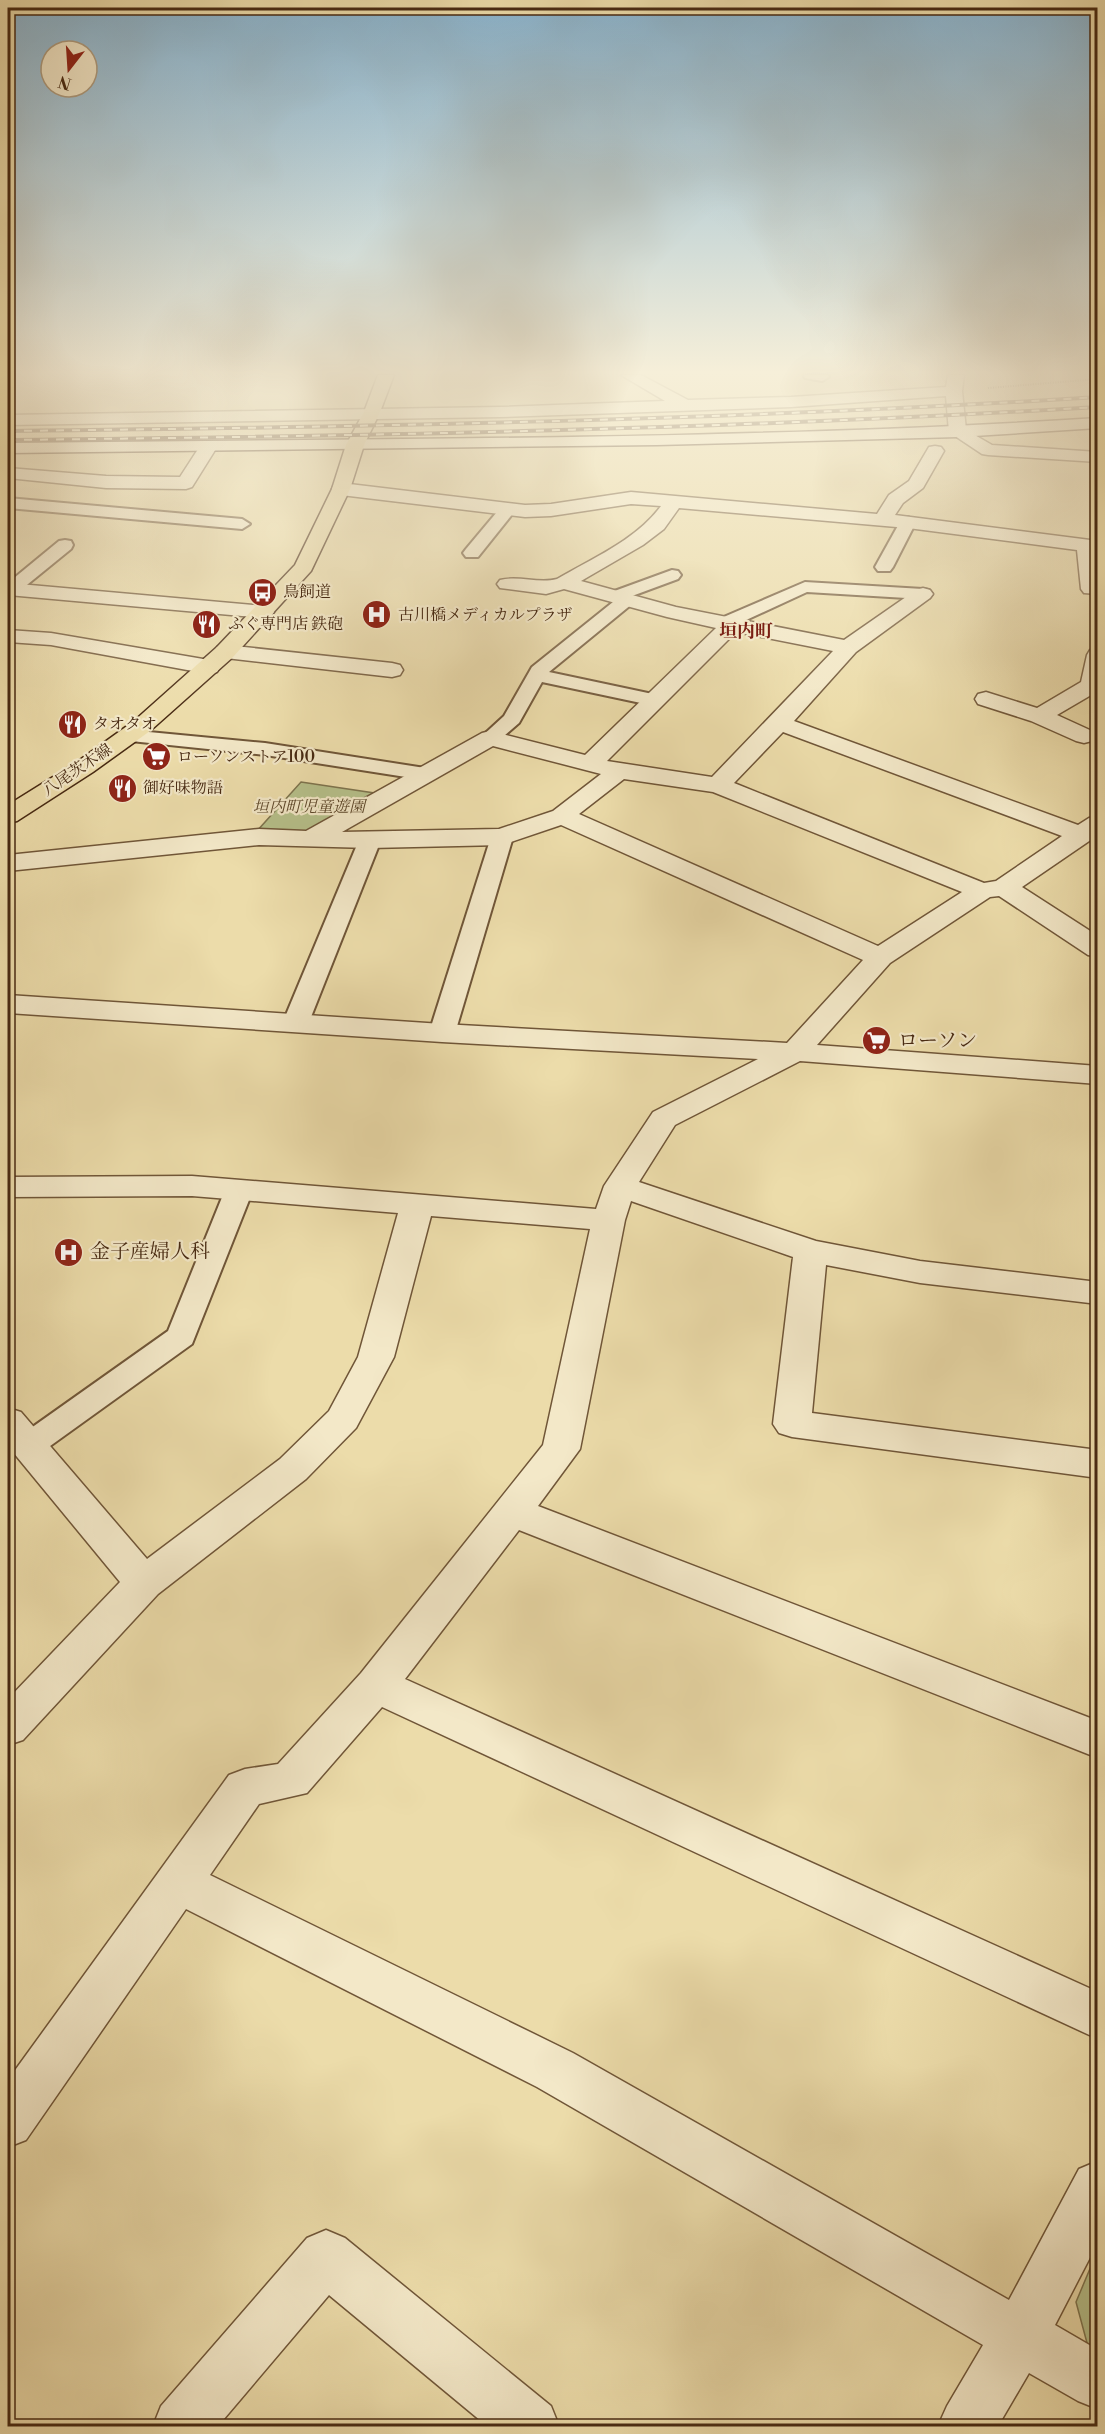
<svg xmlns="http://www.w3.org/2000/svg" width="1105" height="2434" viewBox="0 0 1105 2434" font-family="'Libre Bodoni','Noto Serif JP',serif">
	<rect width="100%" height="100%" fill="#ecdcaa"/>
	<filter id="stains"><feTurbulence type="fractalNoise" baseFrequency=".00333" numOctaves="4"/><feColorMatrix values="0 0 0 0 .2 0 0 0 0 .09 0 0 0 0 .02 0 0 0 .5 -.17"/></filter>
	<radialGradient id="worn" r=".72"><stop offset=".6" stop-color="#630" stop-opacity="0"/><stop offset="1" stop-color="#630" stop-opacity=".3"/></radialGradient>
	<g fill="#b6c08a" stroke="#7e744e" stroke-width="1.5">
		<polygon points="301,782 381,794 305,836 257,831"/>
		<polygon points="1097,2252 1097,2358 1090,2354 1076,2302"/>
	</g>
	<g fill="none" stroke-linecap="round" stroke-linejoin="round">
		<defs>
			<g id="service">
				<polygon points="803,375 828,375 829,377 822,381 805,378"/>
				<polygon points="8,498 242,519 250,524 242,529 8,508"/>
				<polygon points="508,504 516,509 514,512 478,557 466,557 463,553 466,549 502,506"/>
				<polygon points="908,517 916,522 893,567 890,571 878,571 875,567 900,522"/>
				<polygon points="65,540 71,541 73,545 71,549 17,593 8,593 8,583 59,541"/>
				<polygon points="672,570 678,571 681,575 678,579 632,596 635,600 632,604 549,672 662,696 665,700 662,704 655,706 542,682 519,723 497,742 483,742 480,738 504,716 532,667 613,602 606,597 609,593"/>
				<polygon points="805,582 923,589 929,590 932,594 929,598 923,599 807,592 731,627 719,627 716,623 719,619"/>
				<polygon points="128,730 265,743 425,768 432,770 435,774 432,778 425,780 265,755 121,740 118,736 121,732"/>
				<polygon points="502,830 510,832 513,837 455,1033 451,1038 442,1041 433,1038 429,1033 491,837 494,832"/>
				<polygon points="370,833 378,835 381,840 309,1022 305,1027 296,1030 287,1027 283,1022 359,840 362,835"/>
				<polygon points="239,1181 249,1184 253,1190 192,1344 39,1454 28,1458 17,1454 12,1446 17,1438 168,1331 225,1190 229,1184"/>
			</g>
			<g id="minor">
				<polygon points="621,375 641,375 688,400 791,397 946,387 948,375 964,375 962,391 966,430 992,445 1098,452 1098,462 988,455 982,454 949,432 946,396 791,407 500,417 8,425 8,415 500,407 665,401"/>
				<polygon points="208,442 214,443 217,447 192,487 186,489 106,488 8,478 8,468 106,476 180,477 202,443"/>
				<path d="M935,446L941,447L944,451L923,488L903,503L895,515L1098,541V594L1084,593L1081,589L1077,550L908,528L679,508L664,529L643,545L581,581L676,607L844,640L916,590L923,588L930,590L933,594L930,598L856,652L794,721L1078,825L1089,818L1098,816V835L1022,887L1098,936V957L1088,955L999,896L990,897L890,963L817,1045L1098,1066V1084L800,1061L675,1125L639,1182L816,1241L920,1261L1098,1282V1304L920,1283L826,1265L812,1413L1098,1450V1478L792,1437L779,1433L773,1424L793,1257L631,1201L625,1220L580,1449L538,1506L1098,1721V1758L519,1530L405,1679L1098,1992V2039L382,1707L307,1793L259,1804L210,1875L573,2053L1009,2300L1079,2169L1098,2161V2242L1055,2325L1098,2350V2409L1078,2401L1029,2373L998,2426H938L947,2406L983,2345L537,2087L186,1909L26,2140L8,2147V2080L229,1775L245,1769L278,1764L361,1673L543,1445L590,1229L431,1216L394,1357L356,1428L306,1479L158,1594L23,1740L8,1745V1699L120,1582L8,1446V1408L21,1412L147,1559L280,1459L329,1411L358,1357L398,1213L192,1196L8,1197V1177L192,1176L596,1209L604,1186L653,1112L758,1059L442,1042L8,1013V995L442,1024L787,1043L863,960L561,825L502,845L370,848L259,845L8,871V855L259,829L306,831L482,733L490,731L585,755L716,628L667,617L564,589L546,594L500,588L497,584L500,580C519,575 538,584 557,579C593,558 636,540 661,506L631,504L551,516L525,517L341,495L334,493L332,489L334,485L341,483L525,505L551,504L631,492L877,514L889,495L909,481L929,447ZM736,632L833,651L712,777L607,761ZM783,732L1062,836L996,881L984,883L734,783ZM493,746L601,774L553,811L499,829L342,832ZM624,779L713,792L962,892L878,946L579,814Z"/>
				<polygon points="8,583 264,606 271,608 274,612 271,616 264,618 8,595"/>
				<polygon points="8,630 51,633 209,660 217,662 220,667 217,672 209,674 51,645 8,642"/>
				<polygon points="225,645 392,663 400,665 403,670 400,675 392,677 217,657 214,652 217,647"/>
				<polygon points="1098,649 1098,691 1057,715 1092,731 1096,736 1092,741 1084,743 1076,741 1031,721 978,704 975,699 978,694 986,692 1037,708 1081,682 1087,655 1090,650"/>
				<polygon points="326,2230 345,2238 551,2406 559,2426 487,2426 329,2295 218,2426 153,2426 161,2406 307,2238"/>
			</g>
			<path id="secondary" d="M1098,418V428L958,437L657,445L8,453V443C371,438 735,441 1098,418Z"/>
			<polygon id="primary" points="378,375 394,375 380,412 364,445 350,489 311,571 233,657 150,731 93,772 17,821 8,823 8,805 77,762 134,721 217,647 295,565 332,489 346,445 364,412"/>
		</defs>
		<use href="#service" stroke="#705638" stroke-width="4"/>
		<use href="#minor" stroke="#705638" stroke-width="3"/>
		<use href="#secondary" stroke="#472912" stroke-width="3"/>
		<use href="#primary" stroke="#472912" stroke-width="3"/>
		<polyline stroke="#472912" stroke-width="2" stroke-dasharray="1 1.5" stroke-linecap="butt" points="988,388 1098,379"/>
		<use href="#service" fill="#f3e8c8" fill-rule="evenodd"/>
		<use href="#minor" fill="#f3e8c8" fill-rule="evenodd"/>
		<use href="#secondary" fill="#f3e8c8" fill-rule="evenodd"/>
		<use href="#primary" fill="#ecdcaa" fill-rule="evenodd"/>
		<defs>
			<g id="rail">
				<path d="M8,431C372,427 735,420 1098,397"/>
				<path d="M8,440C372,436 735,429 1098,407"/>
			</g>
		</defs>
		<use href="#rail" stroke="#472912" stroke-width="4"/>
		<use href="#rail" stroke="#f3e8c8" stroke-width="2" stroke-dasharray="8" stroke-linecap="butt"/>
	</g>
	<linearGradient id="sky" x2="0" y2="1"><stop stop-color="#89b6d3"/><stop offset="0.52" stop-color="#f6efd9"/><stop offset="1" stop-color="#f6efd9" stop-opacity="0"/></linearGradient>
	<rect width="1105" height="716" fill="url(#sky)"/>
	<defs>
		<symbol id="bus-disc" viewBox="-11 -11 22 22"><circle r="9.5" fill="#8f2418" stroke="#f3e8c8"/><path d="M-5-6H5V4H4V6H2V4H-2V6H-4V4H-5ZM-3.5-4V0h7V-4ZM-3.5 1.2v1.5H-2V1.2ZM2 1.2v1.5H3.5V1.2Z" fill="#fff"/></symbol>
		<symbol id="hospital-disc" viewBox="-11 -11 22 22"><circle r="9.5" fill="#8f2418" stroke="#f3e8c8"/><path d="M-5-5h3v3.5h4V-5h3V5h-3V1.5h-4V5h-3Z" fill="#fff"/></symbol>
		<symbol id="restaurant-disc" viewBox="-11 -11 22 22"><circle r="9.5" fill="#8f2418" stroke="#f3e8c8"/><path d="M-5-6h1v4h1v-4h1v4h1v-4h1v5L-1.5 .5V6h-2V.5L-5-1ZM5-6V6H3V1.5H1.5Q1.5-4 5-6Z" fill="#fff"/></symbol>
		<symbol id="supermarket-disc" viewBox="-11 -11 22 22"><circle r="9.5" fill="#8f2418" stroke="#f3e8c8"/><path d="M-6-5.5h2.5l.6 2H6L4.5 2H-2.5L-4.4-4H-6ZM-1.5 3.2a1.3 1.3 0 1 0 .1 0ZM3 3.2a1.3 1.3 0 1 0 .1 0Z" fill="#fff"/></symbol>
	</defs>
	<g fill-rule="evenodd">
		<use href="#bus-disc" x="246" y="576" width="33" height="33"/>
		<use href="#hospital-disc" x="360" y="598" width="33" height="33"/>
		<use href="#restaurant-disc" x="190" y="608" width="33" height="33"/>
		<use href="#restaurant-disc" x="56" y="708" width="33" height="33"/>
		<use href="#supermarket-disc" x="140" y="740" width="33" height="33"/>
		<use href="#restaurant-disc" x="106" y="772" width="33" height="33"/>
		<use href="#supermarket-disc" x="860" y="1024" width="33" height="33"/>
		<use href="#hospital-disc" x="52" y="1236" width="33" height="33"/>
	</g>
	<g text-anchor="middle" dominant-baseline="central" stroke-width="4.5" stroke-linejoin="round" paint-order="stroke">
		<g font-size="16" fill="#472912" stroke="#f3e8c8" text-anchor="start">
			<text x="283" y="592">鳥飼道</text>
			<text x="398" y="615">古川橋メディカルプラザ</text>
			<text x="228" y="624">ふぐ専門店 鉄砲</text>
			<text x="93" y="724">タオタオ</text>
			<text x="177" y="757">ローソンストア100</text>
			<text x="143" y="788">御好味物語</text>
		</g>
		<g font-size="16" fill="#472912" stroke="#f3e8c8">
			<text transform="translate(77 770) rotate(-34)">八尾茨木線</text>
		</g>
		<g font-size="16" font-style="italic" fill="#5d472a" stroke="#f3e8c8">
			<text x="309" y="807">垣内町児童遊園</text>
		</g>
		<g font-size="18" font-weight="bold" fill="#7a1f14" stroke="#f3e8c8">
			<text x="746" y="631">垣内町</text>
		</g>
		<g font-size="20" fill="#472912" stroke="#f3e8c8" text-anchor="start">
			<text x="898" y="1041">ローソン</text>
			<text x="90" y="1252">金子産婦人科</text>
		</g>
	</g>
	<rect width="1105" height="2434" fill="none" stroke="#ecdcaa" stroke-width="30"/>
	<rect x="9" y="9" width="1087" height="2416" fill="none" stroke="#472912" stroke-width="3"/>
	<rect x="15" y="15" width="1075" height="2404" fill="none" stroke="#472912" stroke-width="1.5"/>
	<g transform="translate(69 69) rotate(197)"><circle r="28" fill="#f3e8c8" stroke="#ae9c7f" stroke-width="1.5"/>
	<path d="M0-4.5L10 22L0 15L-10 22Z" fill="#8f2418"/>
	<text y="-9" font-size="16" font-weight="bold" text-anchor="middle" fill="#472912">N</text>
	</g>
	<rect width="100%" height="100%" filter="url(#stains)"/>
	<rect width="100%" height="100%" fill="url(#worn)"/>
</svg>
